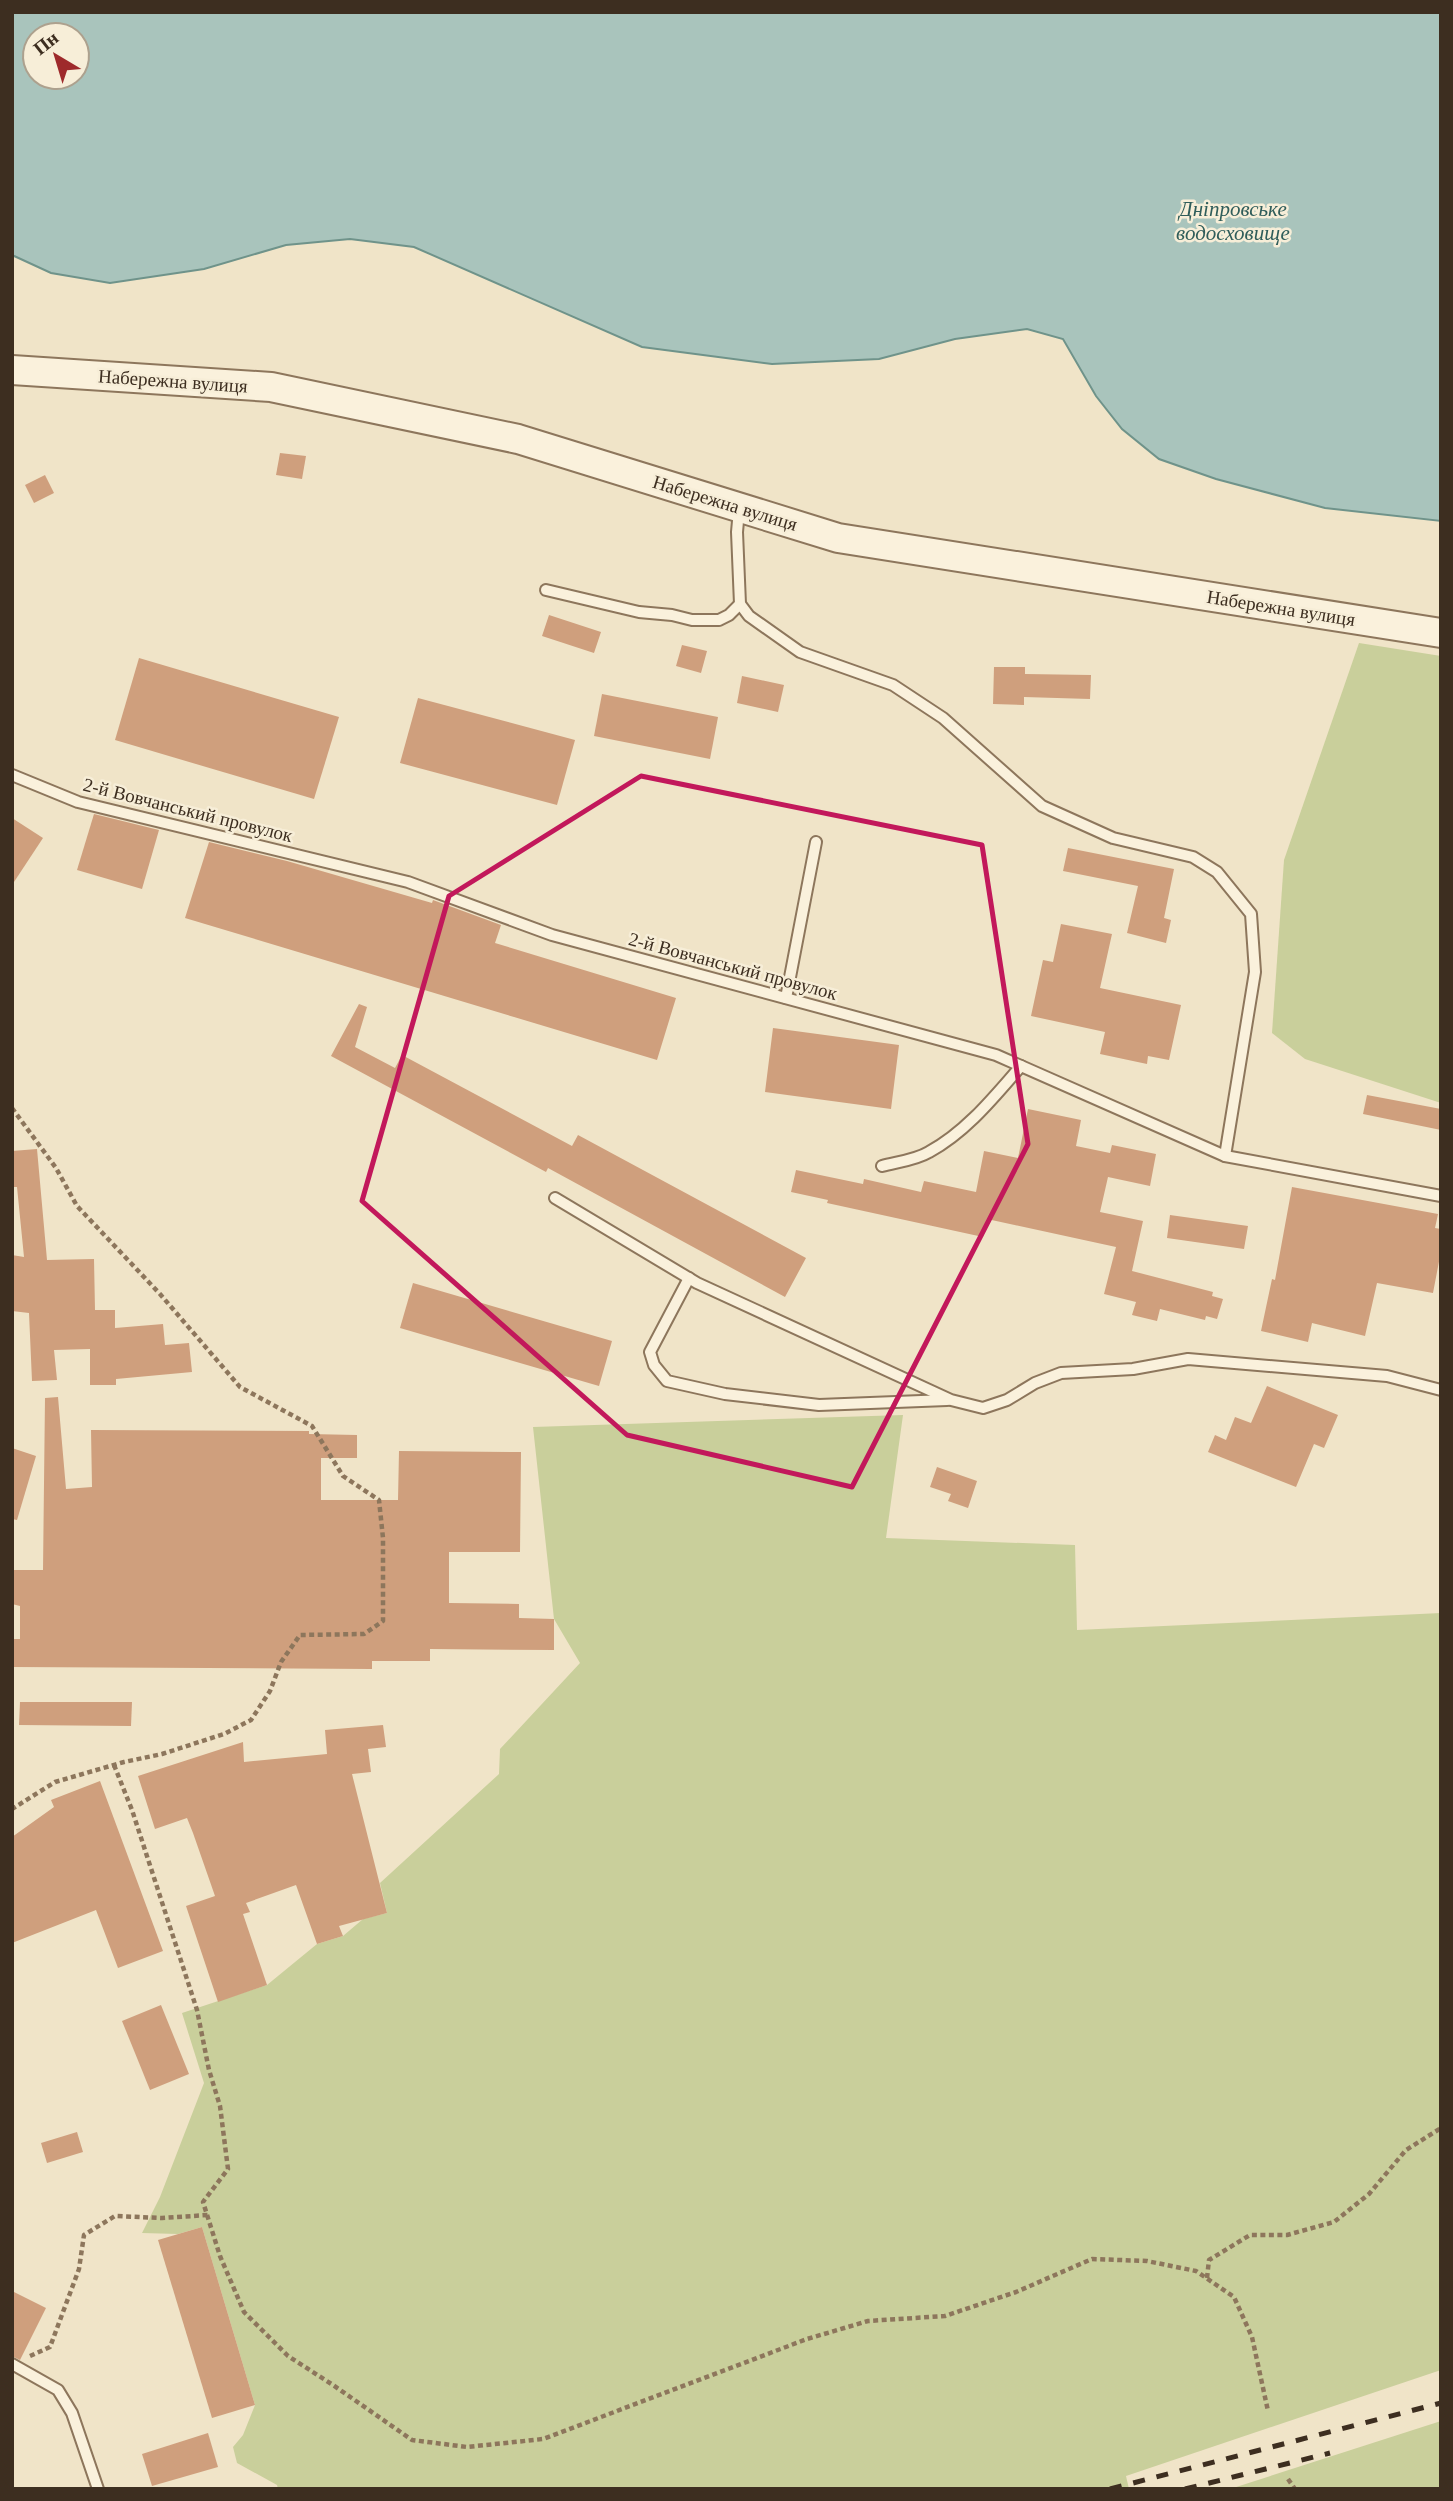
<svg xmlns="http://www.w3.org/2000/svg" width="1453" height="2501" viewBox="0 0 1453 2501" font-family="'Times New Roman',serif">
	<rect width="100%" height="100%" fill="#f0e4c8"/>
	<g fill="#c9cf9b">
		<polygon points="1359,643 1441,656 1441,1103 1305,1059 1272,1033 1284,860"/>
		<polygon points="903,1415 886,1538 1075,1545 1077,1630 1441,1613 1441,2370 1126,2476 1129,2489 278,2489 277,2485 237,2463 233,2447 243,2435 255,2405 202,2227 178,2234 142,2233 160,2197 204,2083 182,2013 267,1985 317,1944 343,1936 363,1919 387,1913 380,1883 499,1774 500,1749 580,1663 554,1619 533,1427"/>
		<polygon points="1441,2421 1441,2489 1230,2489"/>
	</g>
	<path fill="#a9c4bc" stroke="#6f938a" stroke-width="2" fill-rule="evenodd" d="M12,12H1441V521L1325,508L1216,479L1159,459L1122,429L1096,396L1063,339L1027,329L955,339L879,359L772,364L642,347L414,247L350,239L286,245L204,269L110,283L51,273L12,255ZM35,35H77V77H35Z"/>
	<g fill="#cf9f7d">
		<polygon points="280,453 306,456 302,479 276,475"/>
		<polygon points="45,475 54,493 34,503 25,485"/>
		<polygon points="549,615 601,632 594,653 542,636"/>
		<polygon points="682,645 707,651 701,673 676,666"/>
		<polygon points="139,658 339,717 314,799 115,740"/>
		<polygon points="994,667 1025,667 1025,674 1091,675 1090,699 1024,697 1024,705 993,704"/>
		<polygon points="742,676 784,685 778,712 737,703"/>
		<polygon points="602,694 718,717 710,759 594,736"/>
		<polygon points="418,698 575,740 557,805 400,763"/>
		<polygon points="94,814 159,830 142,889 77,870"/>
		<polygon points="12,818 43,838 12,885"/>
		<polygon points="209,842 287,861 432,903 433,900 501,925 495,943 676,998 657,1060 185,918"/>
		<polygon points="1068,848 1174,869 1164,918 1171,920 1166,943 1127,933 1138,886 1063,871"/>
		<polygon points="1061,924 1112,934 1100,988 1181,1005 1169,1060 1148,1056 1147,1064 1100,1054 1105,1032 1031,1016 1043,960 1053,962"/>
		<polygon points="359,1004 367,1007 355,1047 395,1068 402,1055 572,1146 578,1135 806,1258 785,1297 548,1168 546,1172 331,1056"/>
		<polygon points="773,1028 899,1045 891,1109 765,1092"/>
		<polygon points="1367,1095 1441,1109 1441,1130 1363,1114"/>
		<polygon points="1028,1109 1081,1120 1076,1146 1110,1153 1112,1145 1156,1154 1150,1186 1108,1177 1100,1212 1143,1221 1132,1271 1213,1292 1212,1296 1223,1299 1217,1319 1206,1316 1205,1320 1160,1309 1157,1321 1132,1315 1136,1302 1104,1294 1116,1247 987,1219 983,1237 827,1203 828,1200 791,1192 796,1170 863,1184 864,1179 921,1192 924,1181 976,1192 984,1151 1018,1158"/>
		<polygon points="37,1149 47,1260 94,1259 95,1310 115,1310 115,1328 163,1324 165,1345 189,1343 192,1372 116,1379 116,1385 90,1385 90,1349 54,1350 57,1380 32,1381 29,1313 12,1311 12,1255 24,1257 17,1187 12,1187 12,1151"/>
		<polygon points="1292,1187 1438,1214 1435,1228 1441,1229 1441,1251 1433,1293 1377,1283 1365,1336 1312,1323 1308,1342 1261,1331 1272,1279 1275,1280"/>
		<polygon points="1170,1215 1248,1226 1244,1249 1167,1238"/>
		<polygon points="413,1283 612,1341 599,1386 400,1328"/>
		<polygon points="1267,1386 1338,1415 1324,1448 1314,1444 1296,1487 1208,1452 1215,1435 1226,1440 1235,1417 1251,1423"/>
		<polygon points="58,1397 66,1489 92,1487 91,1430 309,1431 309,1434 357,1435 357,1458 321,1458 321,1500 398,1500 399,1451 521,1452 520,1552 449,1552 449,1603 519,1604 519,1618 554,1619 554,1650 430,1649 430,1661 372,1661 372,1669 12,1667 12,1639 20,1639 20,1606 12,1604 12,1570 43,1570 45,1398"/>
		<polygon points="12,1448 36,1456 17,1520 12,1519"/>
		<polygon points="937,1467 977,1481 968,1508 948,1501 951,1494 930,1487"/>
		<polygon points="20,1702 132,1702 131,1726 19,1725"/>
		<polygon points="383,1725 386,1747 368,1749 371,1772 352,1774 387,1913 339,1926 343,1936 317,1944 296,1885 246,1903 250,1912 243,1914 267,1985 218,2002 186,1906 215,1896 193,1833 187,1818 155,1829 138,1776 243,1742 244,1762 327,1754 325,1730"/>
		<polygon points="100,1781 163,1951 118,1968 96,1910 12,1943 12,1837 54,1807 51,1800"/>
		<polygon points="161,2005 189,2074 150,2090 122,2021"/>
		<polygon points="77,2132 83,2152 47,2163 41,2143"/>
		<polygon points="202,2227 255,2405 212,2418 158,2240"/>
		<polygon points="12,2291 46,2308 20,2360 12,2356"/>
		<polygon points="208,2433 218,2467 152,2486 142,2454"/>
	</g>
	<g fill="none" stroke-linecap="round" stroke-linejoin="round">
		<defs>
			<g id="service">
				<polyline points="739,510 737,532 740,604 749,616 800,652 893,685 943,718 1042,806 1113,838 1193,857 1217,872 1251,914 1255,972 1225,1156"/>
				<polyline points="546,590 639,612 672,615 692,620 719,620 729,615 740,604"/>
				<polyline points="12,775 78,802 408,882 552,935 996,1055 1225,1156 1441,1196"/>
				<polyline points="786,998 816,842"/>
				<path d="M882,1166C897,1162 916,1160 929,1152C966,1132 994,1097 1021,1066"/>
				<polyline points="555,1198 697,1283 951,1400 983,1408 1007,1400 1035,1383 1061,1373 1133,1369 1188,1359 1387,1376 1441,1390"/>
				<polyline points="689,1278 650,1352 654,1365 667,1381 725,1394 819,1405 947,1400"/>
				<polyline points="12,2364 58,2390 72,2413 98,2489"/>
			</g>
			<polyline id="tertiary" points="12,370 271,387 518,439 838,538 1441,633"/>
		</defs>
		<use href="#service" stroke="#8d765c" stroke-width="14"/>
		<use href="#tertiary" stroke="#8d765c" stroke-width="32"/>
		<g stroke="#8d765c" stroke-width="4.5" stroke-dasharray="5 3.5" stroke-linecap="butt">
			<polyline points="12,1108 56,1168 77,1206 160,1294 240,1387 312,1426 343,1476 379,1500 383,1538 383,1621 364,1634 300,1635 281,1662 270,1691 251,1720 224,1734 162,1754 124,1762 55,1782 12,1809"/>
			<polyline points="114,1765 132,1810 197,2010 209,2070 220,2106 228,2169 203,2202 220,2256 244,2312 288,2356 333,2385 412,2440 467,2447 543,2439 807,2339 868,2321 945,2316 1016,2292 1092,2259 1147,2261 1196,2271 1234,2297 1252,2337 1268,2411"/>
			<polyline points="1207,2278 1209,2260 1250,2235 1287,2235 1334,2222 1369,2194 1406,2150 1441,2128"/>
			<polyline points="30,2356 50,2347 79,2269 84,2235 115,2216 162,2218 208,2215"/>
			<polyline points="1288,2479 1295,2489"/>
		</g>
		<use href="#service" stroke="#faf1dc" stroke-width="10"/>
		<use href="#tertiary" stroke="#faf1dc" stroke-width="28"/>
		<g stroke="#3d2e20" stroke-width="5" stroke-dasharray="12 12" stroke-linecap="butt">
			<polyline points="1110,2489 1441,2403"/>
			<polyline points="1185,2489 1330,2453"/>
		</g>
	</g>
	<path fill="none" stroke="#c2185b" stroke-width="5" stroke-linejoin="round" d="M641,776L982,845L1028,1144L852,1487L627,1435L362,1201L449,896Z"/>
	<g text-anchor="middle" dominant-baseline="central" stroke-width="5" stroke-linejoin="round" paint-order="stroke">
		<g font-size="19" fill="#3d2e20" stroke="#f7eed8">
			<text transform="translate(173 381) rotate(4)">Набережна вулиця</text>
			<text transform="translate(725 503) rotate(17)">Набережна вулиця</text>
			<text transform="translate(1281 608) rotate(9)">Набережна вулиця</text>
			<text transform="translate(188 810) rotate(14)">2-й Вовчанський провулок</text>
			<text transform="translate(733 966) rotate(15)">2-й Вовчанський провулок</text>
		</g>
		<g font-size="21" font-style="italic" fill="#2f5d5a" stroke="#f7eed8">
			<text x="1233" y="209">Дніпровське<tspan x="1233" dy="24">водосховище</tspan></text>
		</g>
	</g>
	<rect width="1453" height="2501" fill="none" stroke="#3d2e20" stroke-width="28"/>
	<g transform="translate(56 56) rotate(322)"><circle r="33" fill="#f7eed8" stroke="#ada18e" stroke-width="2"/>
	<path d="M0-5L12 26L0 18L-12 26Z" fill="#9e2a2b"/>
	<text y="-10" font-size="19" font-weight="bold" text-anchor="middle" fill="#3d2e20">Пн</text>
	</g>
</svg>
